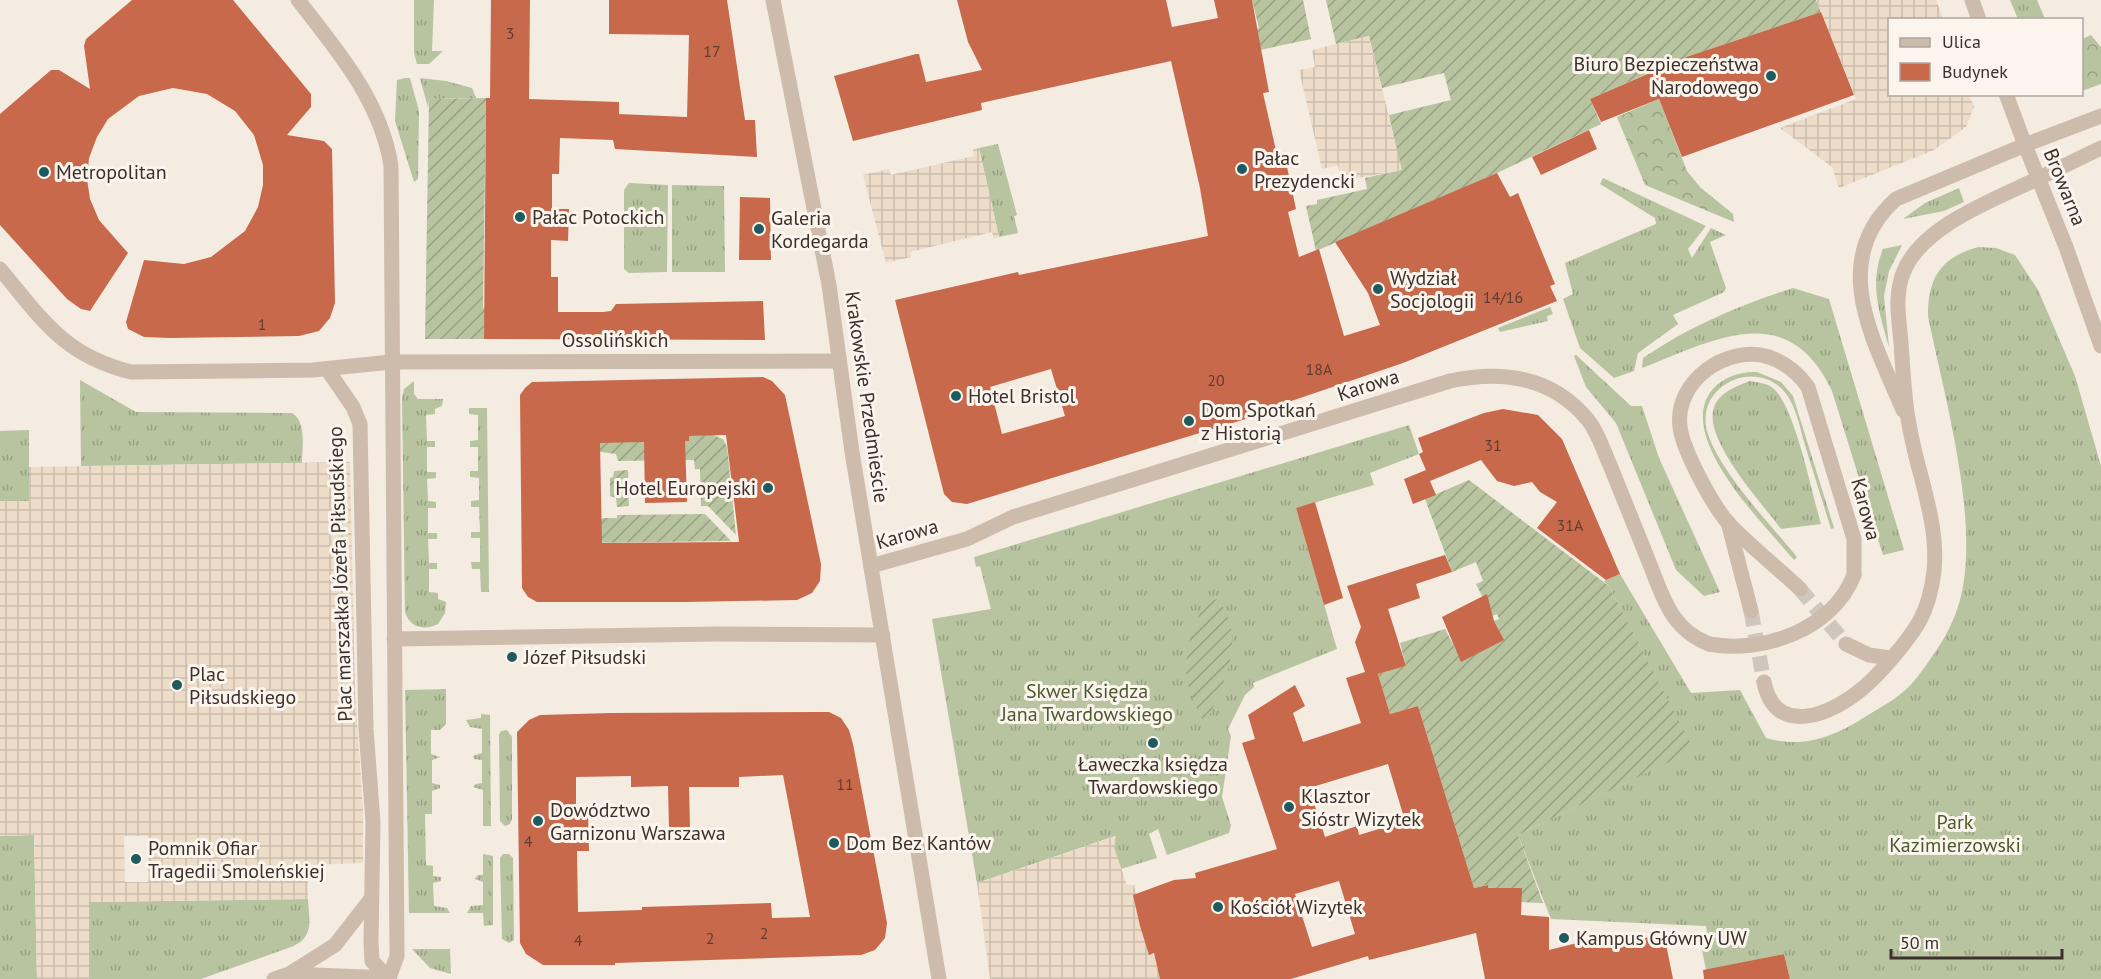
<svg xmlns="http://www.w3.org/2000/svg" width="2101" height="979" viewBox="0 0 2101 979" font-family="'PT Sans',sans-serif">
	<defs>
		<pattern id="grass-tufts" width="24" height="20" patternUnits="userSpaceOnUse" patternTransform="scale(1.5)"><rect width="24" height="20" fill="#b8c4a0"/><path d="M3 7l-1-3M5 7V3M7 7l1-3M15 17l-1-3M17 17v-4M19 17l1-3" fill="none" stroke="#97a083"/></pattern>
		<pattern id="forest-crowns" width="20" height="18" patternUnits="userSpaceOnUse" patternTransform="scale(1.5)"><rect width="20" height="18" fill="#b8c4a0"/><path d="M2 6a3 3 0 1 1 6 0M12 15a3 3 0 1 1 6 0" fill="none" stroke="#97a083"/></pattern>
		<pattern id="garden-furrows" width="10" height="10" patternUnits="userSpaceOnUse" patternTransform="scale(1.5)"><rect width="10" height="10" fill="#b8c4a0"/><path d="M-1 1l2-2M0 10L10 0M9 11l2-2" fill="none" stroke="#97a083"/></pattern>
		<pattern id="plaza-grid" width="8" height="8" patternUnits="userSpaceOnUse" patternTransform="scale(1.5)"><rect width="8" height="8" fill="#ecdcc8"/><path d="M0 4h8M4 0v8" fill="none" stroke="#cbbdac"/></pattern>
	</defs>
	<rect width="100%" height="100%" fill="#f4ebe1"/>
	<g fill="url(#grass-tufts)">
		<polygon points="414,0 434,0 432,51 443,51 429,64 417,64 414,53"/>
		<polygon points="2010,0 2037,0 2045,19 2018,19"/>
		<polygon points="405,78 410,78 419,111 418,179 414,182 395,121 397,80"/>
		<polygon points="420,78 446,81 472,88 476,98 429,99 428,108"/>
		<polygon points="998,144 1017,215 1014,216 1018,233 999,237 979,148"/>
		<polygon points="1603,178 1706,226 1688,249 1692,258 1711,228 1726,235 1710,242 1726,288 1724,292 1673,315 1678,324 1638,353 1634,371 1614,378 1580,348 1563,299 1573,294 1565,263 1656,224 1655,218 1600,184"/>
		<polygon points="629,183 668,185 667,272 629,273 624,269 624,190"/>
		<polygon points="672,185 724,186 725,272 672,272"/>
		<polygon points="1959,188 1964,202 1944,211 1903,219 1925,203"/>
		<path d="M1902,245L1889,271L1884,296L1889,347C1879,312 1869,283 1883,249Z"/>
		<path d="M1978,247L1996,248L2015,255L2038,290L2075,376L2101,466V979H1790L1784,954L1706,970L1700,940L1708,938L1706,926L1551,919L1518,835L1693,750L1609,586L1604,581L1620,574L1691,693L1740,690L1766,738C1807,750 1839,734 1873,712C1883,706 1894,700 1903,692C1913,684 1922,671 1929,661C1943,642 1954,622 1960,600C1981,522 1944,396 1928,316C1928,278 1940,258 1978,247Z"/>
		<path d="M1793,288L1829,299L1904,550L1883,555L1832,391C1788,297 1714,340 1642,368L1643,358C1690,326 1740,305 1793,288Z"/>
		<polygon points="1550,307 1553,314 1547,316 1548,321 1500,332 1498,328"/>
		<polygon points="1576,355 1631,406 1642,406 1659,458 1720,592 1704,596 1676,570 1616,423 1586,387 1574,356"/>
		<path d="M1757,372L1781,382L1793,396L1834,528L1831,529C1822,500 1813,471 1804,442C1800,427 1796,408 1787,395C1759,356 1695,384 1707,431C1718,470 1770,524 1797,557L1794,560C1765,525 1674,437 1712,390C1723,377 1741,371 1757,372Z"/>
		<path d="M80,380L136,412L292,413C307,422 302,447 302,463L81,466Z"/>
		<path d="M414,381V394L418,399H443L442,406L435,409V414L426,415L427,441H435V447H427V472H436V478L427,479L428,501L436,502V508H428V533H437V539H428L429,563H437V569H429V592L438,593V599L446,602L445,613L438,624C424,631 410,628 405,612L402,398L404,389Z"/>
		<path d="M1750,381C1760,383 1769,383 1776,391C1796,413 1812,493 1821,524L1781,529C1762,503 1707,444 1713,411C1716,394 1736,386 1750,381Z"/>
		<polygon points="469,408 487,408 489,592 481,592 480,569 472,569 471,562 480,562 480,538 471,538 471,532 480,532 479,507 471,507 471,501 479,500 479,478 470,477 470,471 478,471 478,447 470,447 470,441 478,440 478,415 469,414"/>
		<polygon points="1409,425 1419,454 1370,473 1374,485 1296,508 1337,649 1253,683 1254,687 1245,695 1228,729 1231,736 1222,797 1231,825 1229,833 1167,855 1158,829 1149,834 1157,858 1121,869 1114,848 1115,836 977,883 932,619 991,609 980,566 976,567 974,557"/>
		<polygon points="29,430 29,501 0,501 0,431"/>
		<polygon points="446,689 446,724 440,730 431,730 431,754 440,757 432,760 432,783 440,785 440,788 432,791 432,814 425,814 426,865 433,866 433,876 441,877 441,881 433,883 434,906 447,908 450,913 409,913 405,690"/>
		<polygon points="481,714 490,715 491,826 483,826 483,790 473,787 476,784 482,783 482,760 474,759 473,756 482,753 482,729 470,727 466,720 481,718"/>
		<polygon points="507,730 512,737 512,819 510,824 505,826 500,821 499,735 501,731"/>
		<polygon points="34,835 37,979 0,979 0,836"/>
		<polygon points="483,854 493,856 493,925 484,926 483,913 467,913 471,906 483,905 483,882 475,879 478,875 483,875"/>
		<polygon points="503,854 509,854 513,858 514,940 509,943 502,939 500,858"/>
		<path d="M308,899C309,921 315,937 291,947L201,979H89L88,902Z"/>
		<polygon points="412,949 450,949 451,974 430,968"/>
	</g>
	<g fill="url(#forest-crowns)">
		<polygon points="2091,35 2101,47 2101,84 2082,91 2082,39"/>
		<polygon points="1659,99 1687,171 1700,187 1733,214 1734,222 1645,185 1617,117"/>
	</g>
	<g fill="url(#garden-furrows)">
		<polygon points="1252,0 1303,0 1311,39 1260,50 1256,29 1259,28"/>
		<polygon points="1326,0 1816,0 1821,12 1689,56 1708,104 1677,92 1665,66 1590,99 1601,124 1497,173 1316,251 1306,206 1317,204 1317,200 1367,189 1365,178 1401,170 1389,115 1451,100 1444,73 1382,88 1369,36 1336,44"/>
		<polygon points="486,98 483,308 486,309 486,322 484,323 484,339 425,339 429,99"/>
		<polygon points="713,435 723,439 727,447 736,535 708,506 701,506 700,469 695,469 694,460 618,461 616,454 594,451 586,438"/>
		<polygon points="628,470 629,506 617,507 616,498 610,496 610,478 613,477 614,471"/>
		<polygon points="1469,480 1609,586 1694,750 1518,835 1543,903 1521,902 1489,893 1487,885 1474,888 1418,706 1390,714 1378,674 1406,666 1400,643 1445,629 1462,661 1503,640 1494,621 1499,619 1497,614 1492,616 1476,584 1483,581 1476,562 1452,572 1425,499"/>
		<polygon points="705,514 731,541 583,543 578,539 603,518 617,518 617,515"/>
		<path d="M1218,599C1248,640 1224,684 1205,724C1193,701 1180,677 1189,649L1187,648L1204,602Z"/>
	</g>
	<g fill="url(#plaza-grid)" fill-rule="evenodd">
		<polygon points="1816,0 1936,0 1943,19 1890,20 1890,94 1969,95 1974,107 1966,127 1934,150 1839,188 1832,167 1780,128 1856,99"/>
		<polygon points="1369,36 1402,170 1341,181 1338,165 1322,169 1299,70 1315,67 1312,50"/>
		<polygon points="979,148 999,237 994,239 992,232 910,252 911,257 886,263 863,175 889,169 891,175 974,156 973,149"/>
		<path d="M350,462L355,692L363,808V863L308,865V899L89,902V979H37L34,835L0,836V501H29V467ZM124,836H148V882H125Z"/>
		<polygon points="1116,836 1114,848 1127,885 1134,885 1136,894 1138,908 1135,910 1139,912 1139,923 1150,954 1157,956 1157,968 1166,979 990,979 977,883"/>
	</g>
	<g fill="#c8694b" fill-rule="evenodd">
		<polygon points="132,0 233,0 311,94 311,107 287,135 324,141 332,149 335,303 330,318 319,331 299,336 170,338 144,337 128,329 126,322 144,260 184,264 211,257 245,231 258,207 263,185 263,165 254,135 235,111 207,94 173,88 139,96 108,119 97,137 89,158 87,179 90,199 99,220 128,253 90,311 81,309 67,299 0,225 0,114 51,70 59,70 90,89 84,46 86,39"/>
		<polygon points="491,0 530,0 529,99 619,102 619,114 687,117 689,35 609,34 609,0 727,0 745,120 755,120 757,157 615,149 613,140 560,138 559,174 552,174 552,209 569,209 568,241 551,240 551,277 558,277 558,312 603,312 611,311 616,304 763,301 765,340 484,339 486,98 490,98"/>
		<path d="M957,0H1166L1172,27L1218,18L1214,0H1252L1269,92L1263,93L1280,168L1287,167L1296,209L1288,212L1299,257L1319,249L1344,336L1380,325L1368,293L1335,242L1497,173L1510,197L1518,193L1555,284L1550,286L1557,301L1403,363L1262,411V414L967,504L952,502L944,494L895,300L1018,272L1019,275L1208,236L1200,188L1171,61L981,103L982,110L853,141L834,76L916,54H919L926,82L982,70L968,42ZM1051,369L1065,416L1002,434L990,387Z"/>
		<polygon points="1821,12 1854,95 1682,157 1659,99 1601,122 1590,99 1689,56"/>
		<polygon points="1589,130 1597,149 1541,175 1532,157"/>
		<polygon points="740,197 770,198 771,260 739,260"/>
		<path d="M763,377L772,381L785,395L821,564L820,581L812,593L797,600L687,602H537L528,597L522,588L520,395L525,388L532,382ZM726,435L739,542L602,543L600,443L644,442L645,503L687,502L685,441H689V436Z"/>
		<polygon points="1503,409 1538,415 1562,439 1620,574 1606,580 1537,528 1557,502 1540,492 1532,482 1514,486 1497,481 1481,460 1430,481 1436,495 1413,504 1404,479 1426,470 1429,477 1419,454 1423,452 1418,438 1484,413"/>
		<polygon points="1315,502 1343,598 1324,605 1296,508"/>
		<path d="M1445,555L1452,572L1416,584L1420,598L1388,609L1406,666L1378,674L1390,714L1418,706L1474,888L1488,885V888H1522L1521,915L1549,917V950L1613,934L1615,944L1664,934L1673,979H1485L1476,933L1369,960L1368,956L1291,979H1160L1154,953L1149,955L1140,926L1133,895L1174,880L1196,878L1195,873L1277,849L1242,743L1255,739L1248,715L1295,685L1305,706L1293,713L1303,742L1361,723L1346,678L1365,672L1355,642L1361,627L1347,586ZM1388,764L1405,821L1359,835L1357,826L1325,837L1309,788ZM1339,881L1355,934L1312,947L1295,894Z"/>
		<polygon points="1487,594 1494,621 1504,640 1461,662 1442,617"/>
		<path d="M817,712H829L841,718L849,730L853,744L887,923L885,938L875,950L861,955L615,963V965H543L526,954L520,943L517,732L529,720L540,715L611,713ZM783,775L810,917L772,918L771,903L642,907V910L578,912L577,851H589L588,813H576V777L631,776V787L668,786L669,829L690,828L689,787H739V777Z"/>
		<polygon points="1784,954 1790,979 1704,979 1703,970"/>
	</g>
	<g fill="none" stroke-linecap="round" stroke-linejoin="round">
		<g stroke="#cfc6bd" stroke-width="15" stroke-dasharray="15 8" stroke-linecap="butt">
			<polyline points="1800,589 1846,644"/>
			<polyline points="1751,611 1764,682"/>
		</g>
		<g stroke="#cdbbac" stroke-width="15">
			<polyline points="773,0 829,285 852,452 939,979"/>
			<polyline points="1972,0 1979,20"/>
			<polyline points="391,362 838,361"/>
			<path d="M1903,410C1874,341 1827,261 1896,199L2025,145L2006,94"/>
			<polyline points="1728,522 1751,611"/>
			<path d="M871,566L967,539L1013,517L1450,381C1502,370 1552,376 1588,420C1598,432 1603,450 1610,465C1624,499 1637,533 1651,567C1664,601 1673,630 1709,644"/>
			<path d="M1800,589C1777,567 1751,547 1729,524C1713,506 1683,451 1680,427C1674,381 1727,344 1769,357C1786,363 1798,373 1808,387L1854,539V575"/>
			<polyline points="394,639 716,634 883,635"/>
			<polyline points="1846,644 1869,655 1890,658"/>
			<path d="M1764,682C1775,739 1833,714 1863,688C1880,674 1908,641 1919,622C1928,606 1932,589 1934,571C1939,521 1917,473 1909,424C1904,398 1903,370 1901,343C1899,319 1894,294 1904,271C1923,225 1996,199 2039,178"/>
		</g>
		<g stroke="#cdbbac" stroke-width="15">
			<path d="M298,0C337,50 381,101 391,166L397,956L389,978"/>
			<polyline points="2101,116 2025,145 2066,247 2101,346"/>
			<polyline points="2039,178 2101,148"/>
			<path d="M0,269C42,319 63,355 131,372L313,370L391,362"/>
			<polyline points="327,369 353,407 360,424 366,729 373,822 371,942 372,961 389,979"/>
			<polyline points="290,974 389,978"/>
			<polyline points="274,979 289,974 335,945 370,900"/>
		</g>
		<path stroke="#cdbbac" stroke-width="15" d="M1709,644C1764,654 1833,629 1854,575"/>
	</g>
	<g fill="#1f5a5e" stroke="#fbf5ee" stroke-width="2">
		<circle cx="1771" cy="76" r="6"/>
		<circle cx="1242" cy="169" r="6"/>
		<circle cx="44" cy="172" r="6"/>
		<circle cx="520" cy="217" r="6"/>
		<circle cx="759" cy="229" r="6"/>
		<circle cx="1378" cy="289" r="6"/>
		<circle cx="956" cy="396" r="6"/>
		<circle cx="1189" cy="421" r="6"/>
		<circle cx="768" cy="488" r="6"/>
		<circle cx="512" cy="657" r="6"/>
		<circle cx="177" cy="685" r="6"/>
		<circle cx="1153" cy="743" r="6"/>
		<circle cx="1289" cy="807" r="6"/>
		<circle cx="538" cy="821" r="6"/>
		<circle cx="834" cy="843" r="6"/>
		<circle cx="136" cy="859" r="6"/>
		<circle cx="1218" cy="907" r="6"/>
		<circle cx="1564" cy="938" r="6"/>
	</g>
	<g text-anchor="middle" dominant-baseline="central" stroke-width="6" stroke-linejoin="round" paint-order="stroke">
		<g font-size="16" fill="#5e3e33">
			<text x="510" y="33">3</text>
			<text x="712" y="51">17</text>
			<text x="1503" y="297">14/16</text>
			<text x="262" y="324">1</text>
			<text x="1319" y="369">18A</text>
			<text x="1216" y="380">20</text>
			<text x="1493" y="445">31</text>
			<text x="1570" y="525">31A</text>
			<text x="845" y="784">11</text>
			<text x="528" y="841">4</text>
			<text x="764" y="933">2</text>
			<text x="710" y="938">2</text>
			<text x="578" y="940">4</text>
		</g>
		<g font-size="20" fill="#3b302b" stroke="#fbf5ee" text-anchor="start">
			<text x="1759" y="64" text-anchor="end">Biuro Bezpieczeństwa<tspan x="1759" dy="23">Narodowego</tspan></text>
			<text x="1254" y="158">Pałac<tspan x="1254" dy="23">Prezydencki</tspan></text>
			<text x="56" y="172">Metropolitan</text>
			<text x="532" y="217">Pałac Potockich</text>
			<text x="771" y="218">Galeria<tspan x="771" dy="23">Kordegarda</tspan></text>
			<text x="1390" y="278">Wydział<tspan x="1390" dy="23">Socjologii</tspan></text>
			<text x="968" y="396">Hotel Bristol</text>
			<text x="1201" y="410">Dom Spotkań<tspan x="1201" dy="23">z Historią</tspan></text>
			<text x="756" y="488" text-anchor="end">Hotel Europejski</text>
			<text x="524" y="657">Józef Piłsudski</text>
			<text x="189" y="674">Plac<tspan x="189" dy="23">Piłsudskiego</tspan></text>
			<text x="1153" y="764" text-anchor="middle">Ławeczka księdza<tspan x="1153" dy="23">Twardowskiego</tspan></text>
			<text x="1301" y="796">Klasztor<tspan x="1301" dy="23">Sióstr Wizytek</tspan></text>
			<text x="550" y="810">Dowództwo<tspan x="550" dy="23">Garnizonu Warszawa</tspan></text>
			<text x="846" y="843">Dom Bez Kantów</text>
			<text x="148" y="848">Pomnik Ofiar<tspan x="148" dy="23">Tragedii Smoleńskiej</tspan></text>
			<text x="1230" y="907">Kościół Wizytek</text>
			<text x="1576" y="938">Kampus Główny UW</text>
		</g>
		<g font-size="20" fill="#3b302b" stroke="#fbf5ee">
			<text transform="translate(2065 187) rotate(68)">Browarna</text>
			<text x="615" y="340">Ossolińskich</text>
			<text transform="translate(1368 385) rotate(-18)">Karowa</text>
			<text transform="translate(867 397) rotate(82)">Krakowskie Przedmieście</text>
			<text transform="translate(1866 509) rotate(75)">Karowa</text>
			<text transform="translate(907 534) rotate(-16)">Karowa</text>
			<text transform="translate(340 574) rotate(-92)">Plac marszałka Józefa Piłsudskiego</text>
		</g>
		<g font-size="20" fill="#4a5a2e" stroke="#fbf5ee">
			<text x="1087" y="691">Skwer Księdza<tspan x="1087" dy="23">Jana Twardowskiego</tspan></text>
			<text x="1955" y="822">Park<tspan x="1955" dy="23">Kazimierzowski</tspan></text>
		</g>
	</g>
	<rect x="1888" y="18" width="195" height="78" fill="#fbf5ee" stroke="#aea6a0" stroke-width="1.5"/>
	<rect x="1900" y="38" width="30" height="9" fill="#cdbbac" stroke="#aea6a0" stroke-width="1.5"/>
	<text x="1942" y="48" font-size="18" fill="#3b302b">Ulica</text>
	<rect x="1900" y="63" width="30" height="18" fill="#c8694b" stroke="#aea6a0" stroke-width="1.5"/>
	<text x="1942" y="78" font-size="18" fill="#3b302b">Budynek</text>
	<path d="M1891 949v9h171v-9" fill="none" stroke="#3b302b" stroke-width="3"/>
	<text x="1900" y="949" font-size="18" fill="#3b302b" stroke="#fbf5ee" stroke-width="4.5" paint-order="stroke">50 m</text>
</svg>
